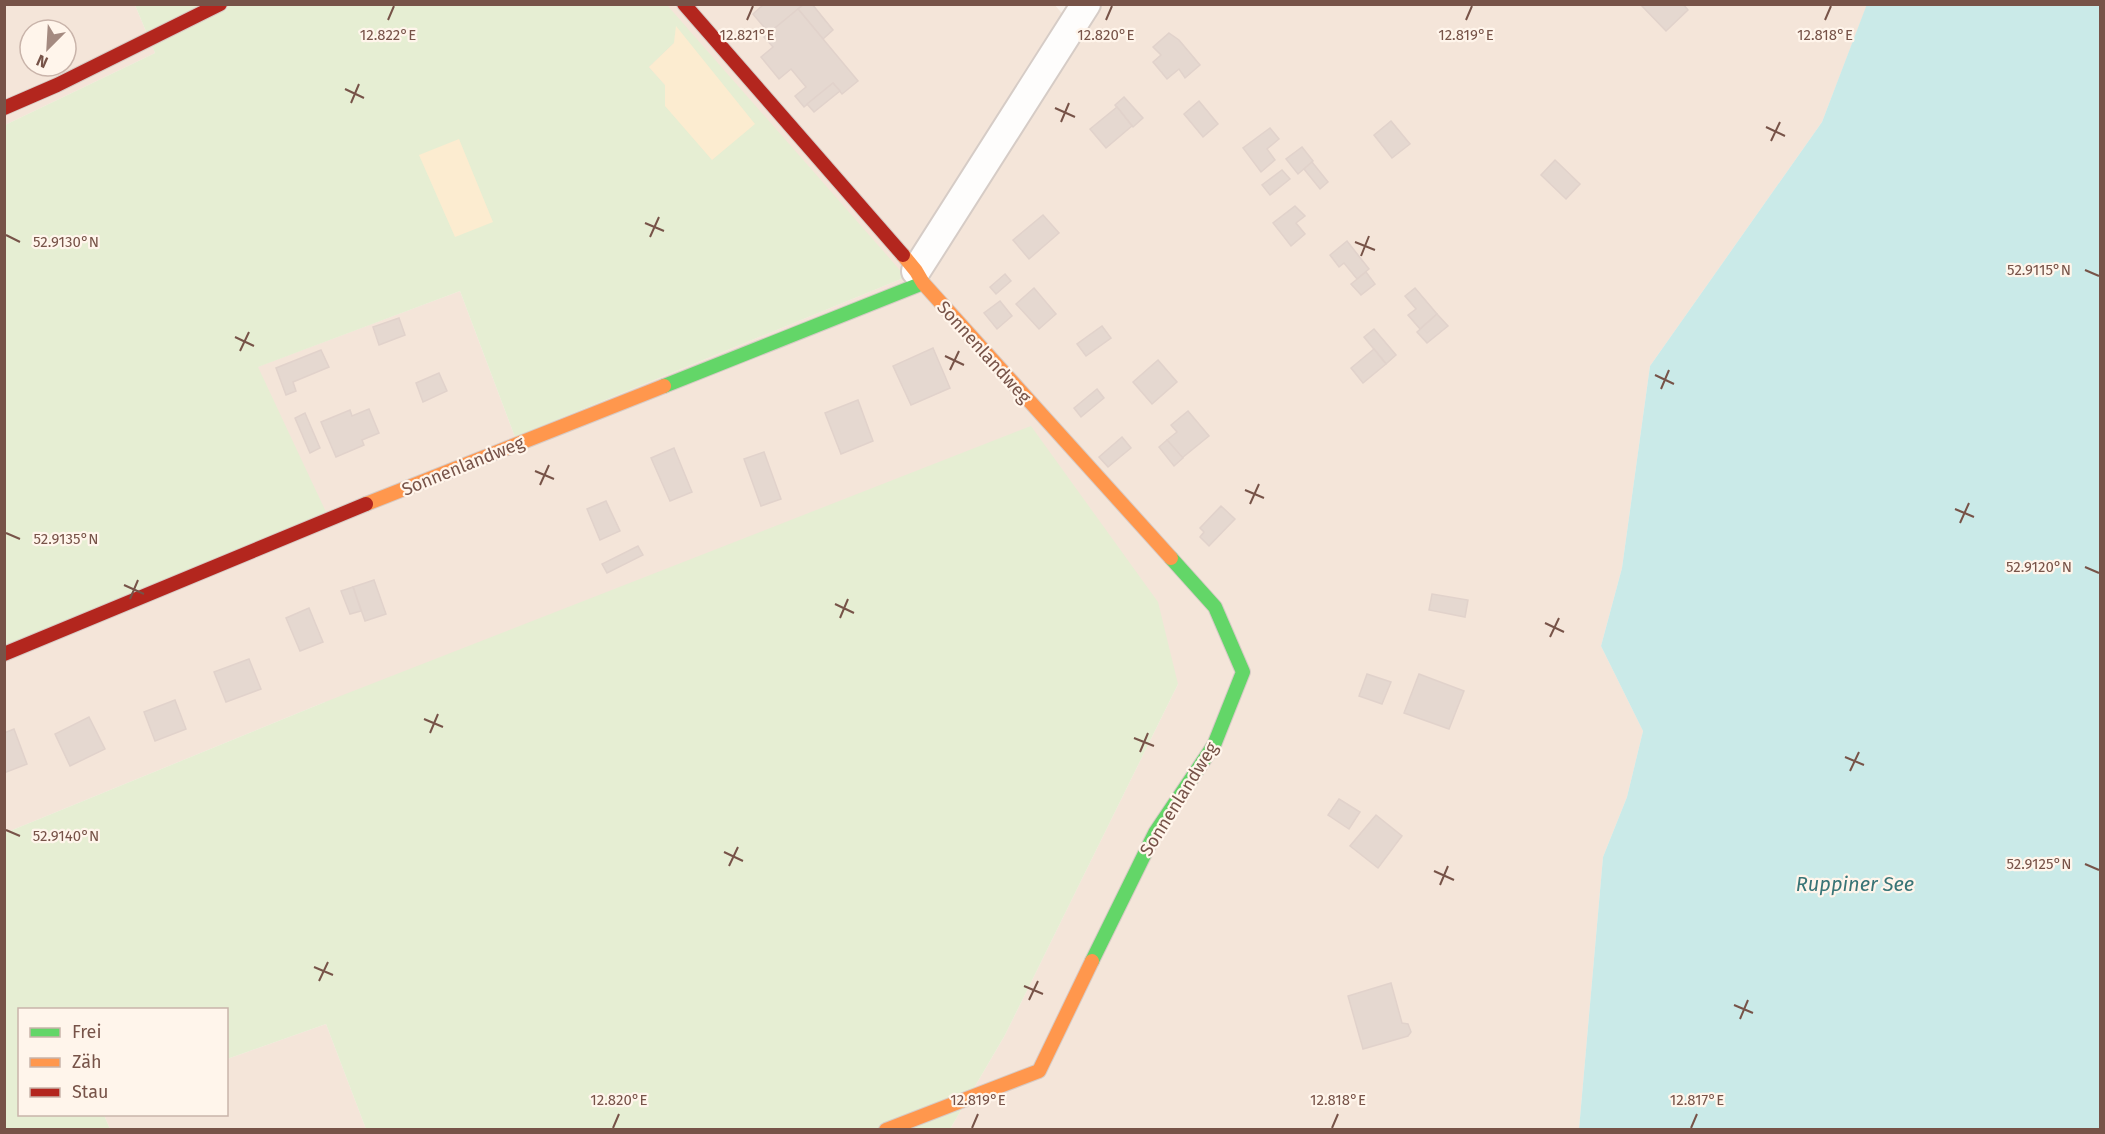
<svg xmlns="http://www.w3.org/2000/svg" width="2105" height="1134" viewBox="0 0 2105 1134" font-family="'Fira Sans',sans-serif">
	<rect width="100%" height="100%" fill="#f8f0e9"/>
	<g fill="#f4e5d9" fill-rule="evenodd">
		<polygon points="1054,4 1081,36 1103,4 1867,5 1822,122 1650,366 1622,568 1601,646 1643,731 1627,797 1603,857 1579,1129 950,1129 1005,1035 1178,684 325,702 5,833 5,648 257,367 460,291 515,437 906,277 449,270 329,5"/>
		<path d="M5,5H135L155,53L5,125ZM30,30H66V66H30Z"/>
		<polygon points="326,1024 366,1129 110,1129 104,1115 226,1114 227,1059"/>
	</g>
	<g fill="#e6eed3" fill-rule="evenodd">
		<path d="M135,5H667L906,277L515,437L460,291L258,367L326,512L5,648V125L155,53ZM676,27L665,106V85L649,67L674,43Z"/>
		<polygon points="1031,426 1158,602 1178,684 1005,1035 950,1129 366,1129 326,1024 227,1059 226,1010 20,1010 20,1114 104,1115 110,1129 5,1130 5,833 325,702"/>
	</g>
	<g fill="#fcecd0">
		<polygon points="676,26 755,124 712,160 665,106 665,85 649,67 674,43"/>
		<polygon points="459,139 493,222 455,237 419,155"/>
	</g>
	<polygon fill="#caeae8" points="1867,4 2100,5 2100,1129 1579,1129 1603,857 1627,797 1643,731 1601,646 1622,568 1650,366 1822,122"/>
	<g fill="#e5d8d0" stroke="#e1d2cb" stroke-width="1.5">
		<polygon points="764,4 804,4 769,33 753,14"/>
		<polygon points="804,4 812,4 833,30 823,39 798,9"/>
		<polygon points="1640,4 1683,4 1688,10 1666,31"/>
		<polygon points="798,9 858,81 842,94 833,83 804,107 795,96 806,87 791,69 779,79 761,57 773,47 764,37"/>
		<polygon points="1169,33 1179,40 1200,65 1185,78 1179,69 1167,79 1153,62 1161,55 1153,47"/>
		<polygon points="833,83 840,91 814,112 807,104"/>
		<polygon points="1124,97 1143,118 1133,127 1115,105"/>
		<polygon points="1199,101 1218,124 1203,137 1184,114"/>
		<polygon points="1117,107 1132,126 1106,148 1090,129"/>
		<polygon points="1391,121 1410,144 1392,158 1374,135"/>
		<polygon points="1270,128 1279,139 1267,149 1275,160 1261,172 1243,148"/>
		<polygon points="1302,147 1313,161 1298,174 1286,159"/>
		<polygon points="1555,160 1580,184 1566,199 1541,175"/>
		<polygon points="1312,162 1328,182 1320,189 1304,169"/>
		<polygon points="1282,170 1290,179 1270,195 1262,185"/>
		<polygon points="1295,206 1305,216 1296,223 1305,234 1291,246 1273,223"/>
		<polygon points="1043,215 1059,233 1029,259 1013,240"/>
		<polygon points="1347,241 1369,269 1357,279 1344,263 1339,267 1330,255"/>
		<polygon points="1366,272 1375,284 1361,295 1351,284"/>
		<polygon points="1005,274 1011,281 996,294 990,287"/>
		<polygon points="1034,288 1056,314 1039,329 1016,304"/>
		<polygon points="1415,288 1437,314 1420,329 1408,315 1416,309 1405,296"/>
		<polygon points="1000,301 1012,316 997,329 984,313"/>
		<polygon points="1437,314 1448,326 1427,343 1417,332"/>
		<polygon points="399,318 405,335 379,345 373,327"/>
		<polygon points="1102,326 1111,338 1086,356 1077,344"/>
		<polygon points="1374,329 1396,355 1386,364 1364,337"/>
		<polygon points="933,348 950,388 911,405 893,366"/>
		<polygon points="1374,349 1386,364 1363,383 1351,368"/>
		<polygon points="321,350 329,367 293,382 296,391 286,395 276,368"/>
		<polygon points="1158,360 1177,382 1152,404 1133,382"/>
		<polygon points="439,373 447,391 423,402 416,383"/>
		<polygon points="1097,389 1104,398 1081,417 1074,408"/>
		<polygon points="858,400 873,441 841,454 825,413"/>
		<polygon points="369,409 379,433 362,440 364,445 336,457 321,422 350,410 352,416"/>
		<polygon points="1188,411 1209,436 1182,458 1167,440 1177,432 1171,425"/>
		<polygon points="305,413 320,448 310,453 295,418"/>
		<polygon points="1122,437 1131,448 1108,467 1099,457"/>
		<polygon points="1167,440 1183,458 1174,466 1159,447"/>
		<polygon points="674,448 692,492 670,501 651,458"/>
		<polygon points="764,452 781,499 761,506 744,459"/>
		<polygon points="606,501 620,531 600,540 587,509"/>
		<polygon points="1221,506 1235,519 1209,546 1200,537 1204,532 1200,528"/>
		<polygon points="638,546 643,555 607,573 602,564"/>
		<polygon points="374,580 386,614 365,621 353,587"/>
		<polygon points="353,587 361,611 350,614 341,591"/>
		<polygon points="1432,594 1468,600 1465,617 1429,610"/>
		<polygon points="309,608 323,642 300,651 286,618"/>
		<polygon points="249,659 261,689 226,702 214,672"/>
		<polygon points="1367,674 1391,682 1382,704 1359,696"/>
		<polygon points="1419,674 1464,691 1449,729 1404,713"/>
		<polygon points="175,700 186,729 155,741 144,712"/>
		<polygon points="89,717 105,749 70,766 55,734"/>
		<polygon points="14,729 27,764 4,773 4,733"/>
		<polygon points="1339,799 1360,812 1349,829 1328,815"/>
		<polygon points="1376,815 1402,836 1378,868 1350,846"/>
		<polygon points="1391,983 1402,1023 1408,1024 1411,1032 1408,1036 1363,1049 1348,996"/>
	</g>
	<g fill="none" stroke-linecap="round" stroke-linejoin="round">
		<defs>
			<polyline id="street" points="916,271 1086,4"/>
			<g id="fast">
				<polyline points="664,386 923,283"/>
				<polyline points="1092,961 1155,833 1214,745 1243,672 1215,607 1171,558"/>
			</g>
			<g id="slow">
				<polyline points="903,255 916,271 923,283 1171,558"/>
				<polyline points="366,504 664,386"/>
				<polyline points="886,1130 1039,1071 1092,961"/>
			</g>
			<g id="jam">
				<polyline points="684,4 903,255"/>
				<polyline points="4,108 57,85 220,4"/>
				<polyline points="4,654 366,504"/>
			</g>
		</defs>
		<use href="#street" stroke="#d6ccc6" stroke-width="32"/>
		<use href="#fast" stroke="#d7cbc6" stroke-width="16"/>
		<use href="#slow" stroke="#d7cbc6" stroke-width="16"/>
		<use href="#jam" stroke="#d7cbc6" stroke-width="16"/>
		<use href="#street" stroke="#fefdfc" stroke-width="28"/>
		<use href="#fast" stroke="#63d668" stroke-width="14"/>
		<use href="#slow" stroke="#ff974d" stroke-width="14"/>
		<use href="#jam" stroke="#b3261e" stroke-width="14"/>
	</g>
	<path fill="none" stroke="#775348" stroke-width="2" d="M388,20L394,6M747,20L753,6M1106,20L1112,6M1466,20L1472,6M1825,20L1831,6M345,89L364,98M351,103L359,84M1055,108L1075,117M1061,122L1069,103M1766,127L1785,136M1771,141L1780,122M645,223L664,231M6,235L20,242M650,237L659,217M1355,242L1375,250M1361,256L1369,236M2085,270L2099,276M235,337L254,346M240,351L249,332M945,356L964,365M950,370L959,351M1655,375L1674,384M1661,389L1669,370M535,471L554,479M540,485L549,465M1245,490L1264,498M1250,504L1259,484M1955,509L1974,517M1960,523L1969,503M6,533L20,539M2085,567L2099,573M124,585L144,594M130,599L138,580M835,604L854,613M840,618L848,599M1545,623L1564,632M1550,637L1559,618M424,719L443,727M430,733L438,714M1134,738L1154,746M1140,752L1148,733M1845,757L1864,765M1850,771L1859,752M6,830L20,836M724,852L743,861M2085,864L2099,870M729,866L738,847M1434,871L1454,880M1440,885L1448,866M314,967L333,975M319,981L328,962M1024,986L1043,994M1029,1000L1038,981M1734,1005L1753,1013M1740,1019L1748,1000M613,1128L619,1114M972,1128L978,1114M1332,1128L1338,1114M1691,1128L1697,1114"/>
	<g text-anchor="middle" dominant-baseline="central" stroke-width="4.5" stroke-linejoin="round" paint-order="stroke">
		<g font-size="18" fill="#775348" stroke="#fff5eb">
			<text transform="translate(984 352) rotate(48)">Sonnenlandweg</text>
			<text transform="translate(463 466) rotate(-22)">Sonnenlandweg</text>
			<text transform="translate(1179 799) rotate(-58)">Sonnenlandweg</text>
		</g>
		<g font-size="20" font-style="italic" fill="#387476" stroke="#fff5eb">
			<text x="1855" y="884">Ruppiner See</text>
		</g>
	</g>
	<g font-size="15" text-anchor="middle" fill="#775348" stroke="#fff5eb" stroke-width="4.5" stroke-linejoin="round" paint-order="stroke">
		<text x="388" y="40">12.822°E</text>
		<text x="747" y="40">12.821°E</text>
		<text x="1106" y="40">12.820°E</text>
		<text x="1466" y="40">12.819°E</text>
		<text x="1825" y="40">12.818°E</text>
		<text x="66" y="247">52.9130°N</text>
		<text x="2039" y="275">52.9115°N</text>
		<text x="66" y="544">52.9135°N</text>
		<text x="2039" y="572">52.9120°N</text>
		<text x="66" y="841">52.9140°N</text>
		<text x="2039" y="869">52.9125°N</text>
		<text x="619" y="1105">12.820°E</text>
		<text x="978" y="1105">12.819°E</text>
		<text x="1338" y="1105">12.818°E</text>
		<text x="1697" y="1105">12.817°E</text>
	</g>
	<rect width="2105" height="1134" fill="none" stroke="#775348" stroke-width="12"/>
	<rect x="18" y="1008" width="210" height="108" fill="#fff5eb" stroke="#c9b4aa" stroke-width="1.5"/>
	<rect x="30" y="1028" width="30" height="9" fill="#63d668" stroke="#c9b4aa" stroke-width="1.5"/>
	<text x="72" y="1038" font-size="18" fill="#775348">Frei</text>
	<rect x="30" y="1058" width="30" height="9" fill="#ff974d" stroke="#c9b4aa" stroke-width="1.5"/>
	<text x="72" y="1068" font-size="18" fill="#775348">Zäh</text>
	<rect x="30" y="1088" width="30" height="9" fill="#b3261e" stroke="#c9b4aa" stroke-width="1.5"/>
	<text x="72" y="1098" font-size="18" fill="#775348">Stau</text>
	<g transform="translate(48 48) rotate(204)"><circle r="28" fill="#fff5eb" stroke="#c9b4aa" stroke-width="1.5"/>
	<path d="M0-4.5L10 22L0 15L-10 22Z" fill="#a48a80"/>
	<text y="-9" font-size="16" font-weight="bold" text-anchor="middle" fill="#775348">N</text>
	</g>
</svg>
